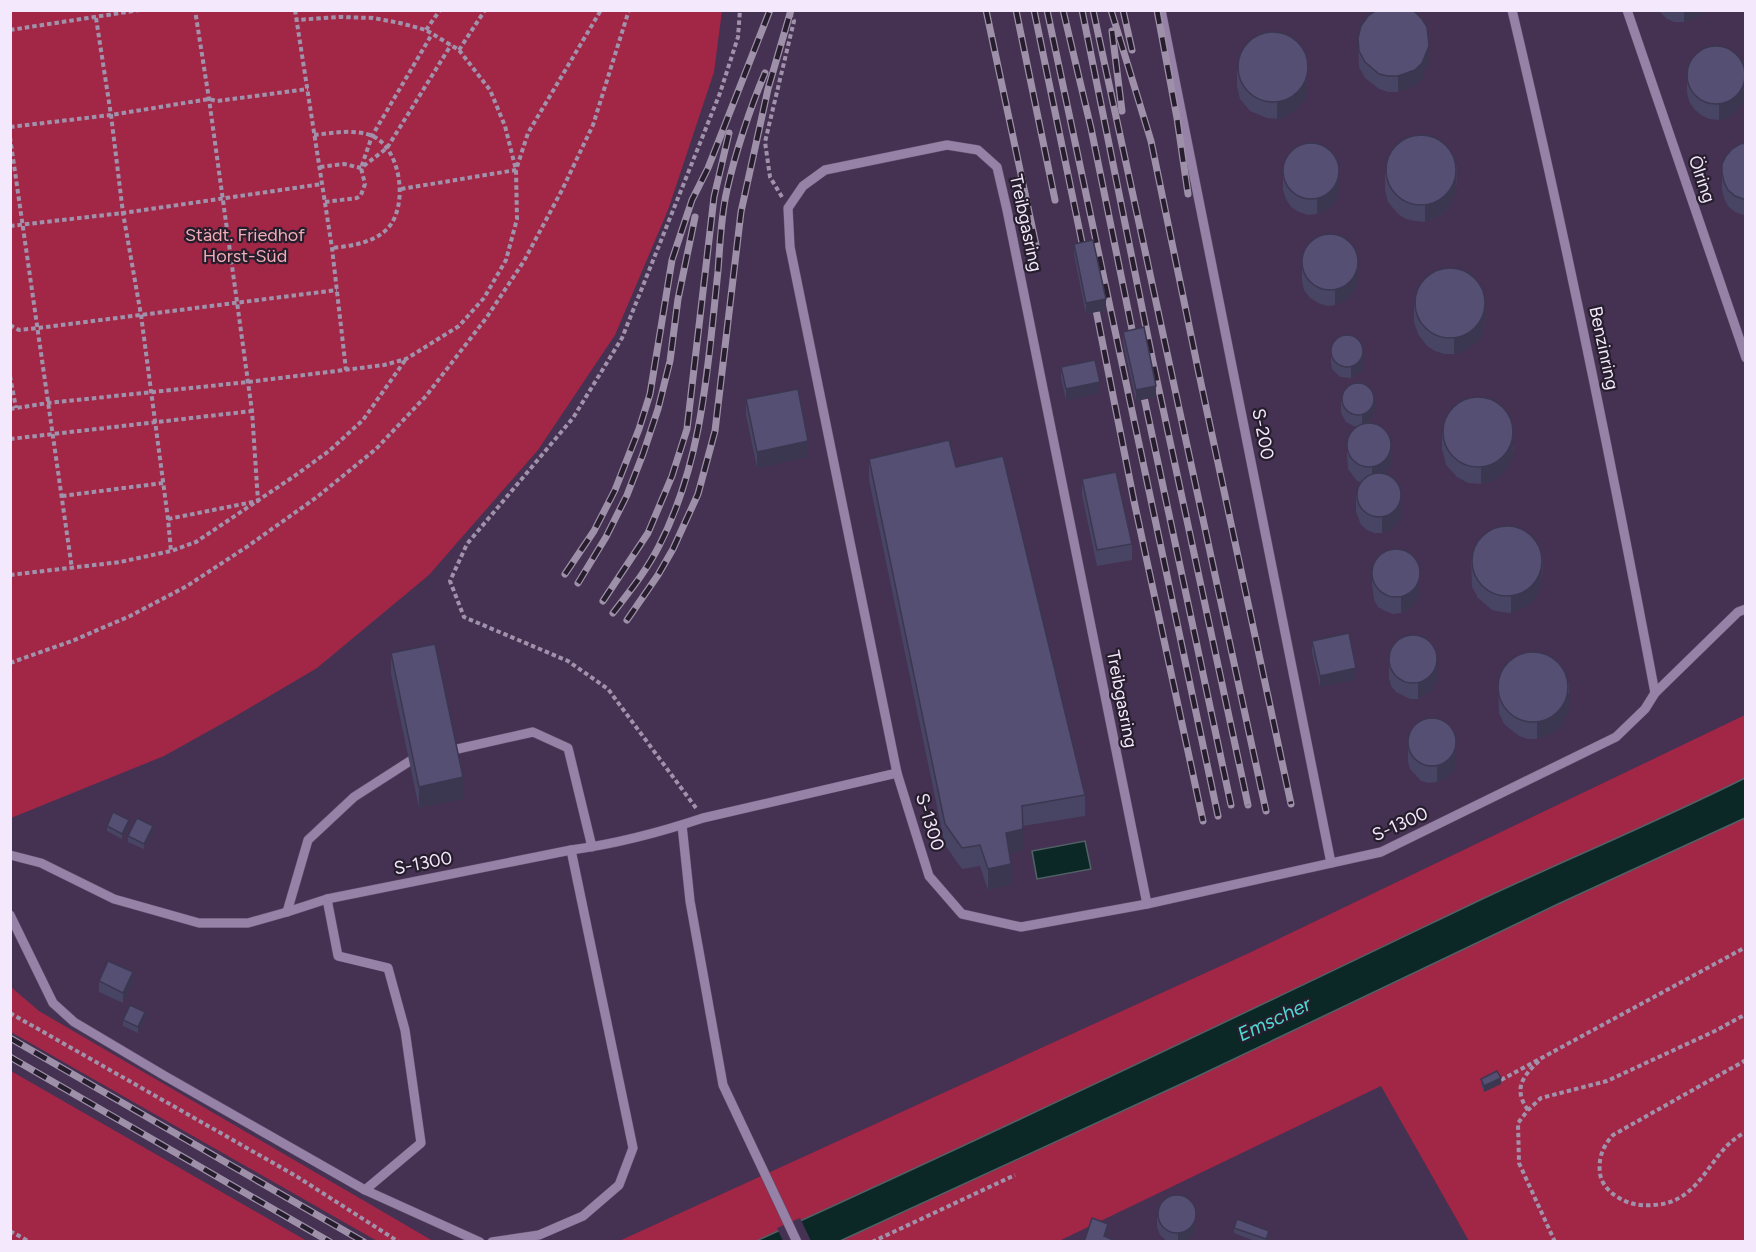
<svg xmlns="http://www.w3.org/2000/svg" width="1756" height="1252" viewBox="0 0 1756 1252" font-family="Figtree,sans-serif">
	<rect width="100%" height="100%" fill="#453152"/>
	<g fill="#a22646">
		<polygon points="10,11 722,11 714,72 668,210 615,335 538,450 429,575 317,668 234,717 164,756 11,818"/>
		<polygon points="1745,715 1745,1241 1469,1241 1381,1086 1059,1241 617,1242 1249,953"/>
		<polygon points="11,987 39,1011 433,1241 377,1241 11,1032"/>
		<polygon points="11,1071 307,1241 11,1241"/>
	</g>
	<g fill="#0c2826" stroke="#516266" stroke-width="1.5">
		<path d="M1745,778V818L1558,904L1194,1078L840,1241L754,1242C997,1132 1236,1017 1476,902C1565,860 1657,822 1745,778Z"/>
		<polygon points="1085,841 1091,869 1037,879 1032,851"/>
	</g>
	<polygon fill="#453152" points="800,1218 811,1241 783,1241 777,1228"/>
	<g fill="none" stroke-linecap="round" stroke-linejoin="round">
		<defs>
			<g id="service">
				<polyline points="1161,10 1331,863"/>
				<path d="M1512,10C1566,237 1612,465 1655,693"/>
				<polyline points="1627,10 1746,358"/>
				<polyline points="453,750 533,732 568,748 592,847"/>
				<polyline points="897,773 790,247 788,208 803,186 825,170 947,145 978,150 997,167 1007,210 1147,904"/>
				<polyline points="682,825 690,901 723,1085 797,1242"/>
				<path d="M10,855L41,863L114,899L199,923H248L287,912L327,899L571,850C615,844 661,832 703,818L897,773L929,876L962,914L1021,927L1147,904L1381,852L1616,737L1645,709L1655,693L1738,612L1746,609"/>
				<polyline points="327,899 338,956 388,968 405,1030 421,1143 365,1190"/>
				<polyline points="287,912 308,840 354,797 410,761"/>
				<polyline points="10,915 53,1003 74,1022 165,1076 365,1190 480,1242"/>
				<polyline points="492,1242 539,1235 583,1216 619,1185 633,1148 571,850"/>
			</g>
		</defs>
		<use href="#service" stroke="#5f4e6a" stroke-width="10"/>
		<g stroke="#a192ac" stroke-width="4" stroke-dasharray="4.5 3" stroke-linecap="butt">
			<polyline points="295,10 332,248 346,370"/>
			<polyline points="96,18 111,115 123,213 141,315 168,519 171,551"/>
			<polyline points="10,30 140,10"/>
			<polyline points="426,30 440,10"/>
			<polyline points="459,50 485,10"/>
			<polyline points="10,127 111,115 209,99 217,101 308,89"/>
			<path d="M314,135C333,133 351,129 370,135C401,146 409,205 388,228C374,243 351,246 332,248"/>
			<polyline points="10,137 72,569"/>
			<polyline points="320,167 344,164 361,168 387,148 451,45"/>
			<polyline points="401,189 516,170 528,133 601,10"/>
			<polyline points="782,197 770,177 765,142 794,21 788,10"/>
			<polyline points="325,202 357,198 361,195 365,184 361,168 372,136 432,34"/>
			<polyline points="10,226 123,213 322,184"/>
			<polyline points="10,325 19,330 38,328 337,290"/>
			<polyline points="10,376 16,408"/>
			<polyline points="10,409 48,403 248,382 384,365 406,359 459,326 484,298 506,260 517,219 516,170 505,126 490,90 459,50 426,30 400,23 373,18 340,17 296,20"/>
			<polyline points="10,439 252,411"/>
			<polyline points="62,496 163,483"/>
			<polyline points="168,519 258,501 252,411 209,99 195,10"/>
			<polyline points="10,575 120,562 171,551 196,542 293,477 329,451 363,420 406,359"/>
			<polyline points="10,663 72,641 130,616 187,586 248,546 317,497 376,449 426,396 487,317 524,261 562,190 593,125 629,10"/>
			<polyline points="696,808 608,689 568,661 464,617 450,581 467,544 573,418 622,338 720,93 738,37 740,10"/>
			<polyline points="10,1013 296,1176 399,1242"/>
			<path d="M1746,1060L1613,1135C1603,1146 1598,1158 1600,1173C1601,1185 1612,1195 1623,1200C1633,1205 1643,1206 1654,1205C1704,1202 1708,1150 1746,1132"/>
			<polyline points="1501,1080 1746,947"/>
			<path d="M1528,1110C1512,1088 1524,1075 1540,1060"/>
			<polyline points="10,1231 30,1242"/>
			<polyline points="872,1242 1015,1175"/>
			<polyline points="1555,1242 1519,1163 1518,1123 1528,1110 1541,1098 1607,1081 1715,1031 1746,1014"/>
		</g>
		<use href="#service" stroke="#9782a7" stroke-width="9"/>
		<defs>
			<g id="rail">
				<polyline points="986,10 1036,245"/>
				<polyline points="1016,10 1055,200"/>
				<polyline points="1034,10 1085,257"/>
				<polyline points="1047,10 1218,816"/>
				<polyline points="1063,10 1091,128 1135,344"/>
				<polyline points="1082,10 1153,362 1248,805"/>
				<polyline points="1093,10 1266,811"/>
				<polyline points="1111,10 1151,141 1199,374 1291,804"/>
				<polyline points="1123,10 1132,50"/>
				<polyline points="1157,10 1177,118 1188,194"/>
				<polyline points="1112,31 1122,111"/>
				<polyline points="1093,295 1134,501 1203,821"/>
				<polyline points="1141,383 1231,805"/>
				<polyline points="565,574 594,531 615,490 639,429 650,394 672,260 692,200 708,168 770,10"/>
				<polyline points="578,583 606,537 627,495 643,454 658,409 670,361 678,299 695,217"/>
				<polyline points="603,601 648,533 672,476 687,429 714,197 729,133"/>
				<path d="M613,613C629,592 647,570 659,546C703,461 708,364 718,271C720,245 721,215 727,190C735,154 750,108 765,73"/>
				<polyline points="627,620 658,575 673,549 698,494 715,431 741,212 768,89 791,10"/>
				<polyline points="10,1038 364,1242"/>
				<polyline points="10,1057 330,1242"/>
			</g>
		</defs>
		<use href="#rail" stroke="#9f90aa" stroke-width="7"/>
		<use href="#rail" stroke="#261e2c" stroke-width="4.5" stroke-dasharray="14" stroke-linecap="butt"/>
	</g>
	<g fill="#484463">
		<polygon points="1658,10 1705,10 1701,15 1692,20 1684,22 1674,22 1666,18"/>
		<polygon points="1358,38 1429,62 1422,79 1415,86 1398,92 1388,92 1379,89 1365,78 1359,67"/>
		<polygon points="1237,71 1308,79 1306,98 1301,105 1286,117 1277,119 1267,118 1250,111 1240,99 1237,87"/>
		<polygon points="1687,76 1745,95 1742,104 1736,112 1727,118 1719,120 1709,119 1701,115 1694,109 1689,101 1687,92"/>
		<polygon points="1746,143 1746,216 1735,212 1728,206 1724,198 1722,189 1722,173"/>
		<polygon points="1457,166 1456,191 1449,208 1442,215 1425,222 1415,221 1406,219 1398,214 1388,202 1385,190 1385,174"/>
		<polygon points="1283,174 1339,190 1337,198 1332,206 1325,211 1317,214 1308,215 1299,212 1291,207 1286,199 1283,190"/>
		<polygon points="1074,244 1106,310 1086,314 1074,255"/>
		<polygon points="1302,265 1358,281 1355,289 1350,297 1343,302 1335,305 1327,306 1318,303 1310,298 1304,290 1302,281"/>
		<polygon points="1414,306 1486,315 1483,333 1478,341 1463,352 1454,354 1444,354 1435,351 1427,346 1418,334 1414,322"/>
		<polygon points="1123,332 1156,397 1136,401 1123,342"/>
		<polygon points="1331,348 1364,361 1361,372 1351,378 1340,377 1332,369 1331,364"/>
		<polygon points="1061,367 1100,393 1066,400 1061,378"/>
		<polygon points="746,399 808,457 757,468 746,415"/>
		<polygon points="1341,402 1375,410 1371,420 1368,422 1392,462 1386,475 1402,512 1400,520 1395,526 1389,531 1382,533 1374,533 1367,530 1361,525 1356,512 1356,496 1360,482 1357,481 1348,469 1347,455 1347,439 1356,427 1346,422 1341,413"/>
		<polygon points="1442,433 1514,446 1513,456 1505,472 1491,482 1481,484 1468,483 1457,477 1446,465 1442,449"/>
		<polygon points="869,459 956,467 1085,795 1085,816 1023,826 1023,850 1009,854 1011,885 988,890 980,866 962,869 945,845 869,480"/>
		<polygon points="1082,479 1132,544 1132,560 1097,566 1082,495"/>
		<polygon points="1543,557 1542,582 1535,599 1528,606 1511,613 1501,612 1492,610 1478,598 1472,587 1471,559"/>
		<polygon points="1372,568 1420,590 1418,598 1414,605 1408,610 1401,613 1393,614 1385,611 1378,607 1374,600 1372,584"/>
		<polygon points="1312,641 1356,679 1320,687 1312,652"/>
		<polygon points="391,653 463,799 419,808 391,674"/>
		<polygon points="1389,662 1438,676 1436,684 1432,691 1418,699 1410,699 1396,692 1391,686 1389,678"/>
		<polygon points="1569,683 1569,709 1562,726 1555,732 1537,739 1528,739 1519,736 1504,724 1499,713 1498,685"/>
		<polygon points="1408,738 1456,759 1455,767 1451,774 1445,779 1437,782 1429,783 1421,781 1410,769 1408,762"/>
		<polygon points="107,826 129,826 122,839 107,831"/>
		<polygon points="153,831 144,849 128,842 128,836"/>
		<polygon points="99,981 133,983 123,1003 99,992"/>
		<polygon points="145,1017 138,1033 123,1026 123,1020"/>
		<polygon points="1481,1079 1501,1084 1484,1092 1481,1084"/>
		<polygon points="1157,1217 1196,1224 1194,1234 1188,1241 1168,1242 1160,1235 1157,1227"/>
		<polygon points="1234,1228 1269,1236 1267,1242 1257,1242 1234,1233"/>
	</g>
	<g fill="#3b3750">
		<polygon points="1684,10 1705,10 1701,15 1692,20 1684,22"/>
		<polygon points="1429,46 1429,62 1422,79 1415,86 1398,92 1398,76"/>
		<polygon points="1308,63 1308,79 1306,98 1301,105 1286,117 1277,119 1277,103"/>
		<polygon points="1745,79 1745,95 1742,104 1736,112 1727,118 1719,120 1719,104"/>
		<polygon points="1339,174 1339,190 1337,198 1332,206 1325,211 1317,214 1317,198"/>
		<polygon points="1456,175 1456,191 1449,208 1442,215 1425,222 1425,206"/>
		<polygon points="1358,265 1358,281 1355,289 1350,297 1343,302 1335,305 1335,289"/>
		<polygon points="1106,299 1106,310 1086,314 1086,303"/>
		<polygon points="1486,299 1486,315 1483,333 1478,341 1463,352 1454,354 1454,338"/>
		<polygon points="1364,351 1364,361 1361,372 1351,378 1351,367"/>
		<polygon points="1100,382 1100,393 1066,400 1066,389"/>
		<polygon points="1156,386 1156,397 1136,401 1136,390"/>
		<polygon points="1375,399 1375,410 1371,420 1362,427 1362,416"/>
		<polygon points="1514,430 1513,456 1505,472 1491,482 1481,484 1481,468"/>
		<polygon points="808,441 808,457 757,468 757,452"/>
		<polygon points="1392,446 1392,462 1386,476 1372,484 1372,468"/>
		<polygon points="1402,496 1402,512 1400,520 1395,526 1389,531 1382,533 1382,517"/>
		<polygon points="1542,566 1542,582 1535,599 1528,606 1511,613 1511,597"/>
		<polygon points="1420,574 1420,590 1418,598 1414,605 1408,610 1401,613 1401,597"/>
		<polygon points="1438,660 1438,676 1436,684 1432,691 1418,699 1418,683"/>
		<polygon points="1356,668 1356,679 1320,687 1320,676"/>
		<polygon points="1569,693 1569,709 1562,726 1555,732 1537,739 1537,723"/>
		<polygon points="1456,743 1456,759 1455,767 1451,774 1445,779 1437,782 1437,766"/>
		<polygon points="463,777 463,799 419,808 419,787"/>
		<polygon points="129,820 129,826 122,839 122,834"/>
		<polygon points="153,826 153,831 144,849 144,844"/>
		<polygon points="1023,829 1023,850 1006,855 1006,833"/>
		<polygon points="1011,864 1011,885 988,890 988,869"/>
		<polygon points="133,972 133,983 123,1003 123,993"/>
		<polygon points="145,1012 145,1017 138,1033 138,1027"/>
		<polygon points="1501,1078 1501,1084 1484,1092 1484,1086"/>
		<polygon points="1196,1213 1196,1224 1194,1234 1188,1241 1178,1242 1178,1234"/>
		<polygon points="1108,1224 1108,1235 1105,1242 1104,1236"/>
		<polygon points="1269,1231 1269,1236 1267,1242 1266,1242"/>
	</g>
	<g fill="#544f73" stroke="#3b3750" stroke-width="1.5">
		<polygon points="1377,10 1412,10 1416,13 1422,19 1427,27 1429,46 1422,63 1415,70 1398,76 1388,76 1379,74 1365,62 1359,51 1358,38 1361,26 1368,16"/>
		<circle cx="1273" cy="67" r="35"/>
		<circle cx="1716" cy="75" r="29"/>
		<circle cx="1421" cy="170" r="35"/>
		<polygon points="1746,143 1746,200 1735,196 1728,190 1724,182 1722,173 1722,164 1726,156 1732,149 1740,144"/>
		<circle cx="1311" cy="171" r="28"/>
		<circle cx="1330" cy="262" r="28"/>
		<polygon points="1093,240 1106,299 1086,303 1074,244"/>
		<circle cx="1450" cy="303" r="35"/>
		<polygon points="1144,327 1156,386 1136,390 1123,332"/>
		<circle cx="1347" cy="351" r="16"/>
		<polygon points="1095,360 1100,382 1066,389 1061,367"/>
		<circle cx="1358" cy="399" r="16"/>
		<polygon points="798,389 808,441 757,452 746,399"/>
		<circle cx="1478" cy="432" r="35"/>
		<circle cx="1369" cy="445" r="22"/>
		<polygon points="949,440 956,467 1003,456 1085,795 1022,806 1023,829 1006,833 1011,864 988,869 980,845 962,848 945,824 869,459"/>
		<polygon points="1116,472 1132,544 1097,550 1082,479"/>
		<circle cx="1379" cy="495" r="22"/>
		<circle cx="1507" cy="561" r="35"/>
		<circle cx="1396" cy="573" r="24"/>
		<polygon points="1349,633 1356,668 1320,676 1312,641"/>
		<circle cx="1413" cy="659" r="24"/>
		<polygon points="435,644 463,777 419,787 391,653"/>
		<circle cx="1533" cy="687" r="35"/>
		<circle cx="1432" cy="742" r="24"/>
		<polygon points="113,812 129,820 122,834 107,826"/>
		<polygon points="137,818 153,826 144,844 128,836"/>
		<polygon points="108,961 133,972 123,993 99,981"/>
		<polygon points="130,1005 145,1012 138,1027 123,1020"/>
		<polygon points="1497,1071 1501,1078 1484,1086 1481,1079"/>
		<circle cx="1177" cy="1214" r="19"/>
		<polygon points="1092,1218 1108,1224 1104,1236 1118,1242 1084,1242"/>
		<polygon points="1237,1219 1269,1231 1266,1239 1234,1228"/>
	</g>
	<g text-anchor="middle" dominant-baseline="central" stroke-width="4.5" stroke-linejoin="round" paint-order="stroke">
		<g font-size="18" fill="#f3e8fc" stroke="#261e2c">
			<text transform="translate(1702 179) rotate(71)">Ölring</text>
			<text transform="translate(1026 223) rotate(78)">Treibgasring</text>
			<text transform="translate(1604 348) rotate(78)">Benzinring</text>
			<text transform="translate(1263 434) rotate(79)">S-200</text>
			<text transform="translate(1122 699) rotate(79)">Treibgasring</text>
			<text transform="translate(930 822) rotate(73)">S-1300</text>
			<text transform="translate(1400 824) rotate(-24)">S-1300</text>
			<text transform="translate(423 863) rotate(-11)">S-1300</text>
		</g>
		<g font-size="18" fill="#f0adb6" stroke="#261e2c">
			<text x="245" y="235">Städt. Friedhof<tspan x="245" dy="21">Horst-Süd</tspan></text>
		</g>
		<g font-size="20" font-style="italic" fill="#4fd9d3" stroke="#261e2c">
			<text transform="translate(1274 1019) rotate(-25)">Emscher</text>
		</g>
	</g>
	<rect width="1756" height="1252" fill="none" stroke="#f3e8fc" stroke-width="24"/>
</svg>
